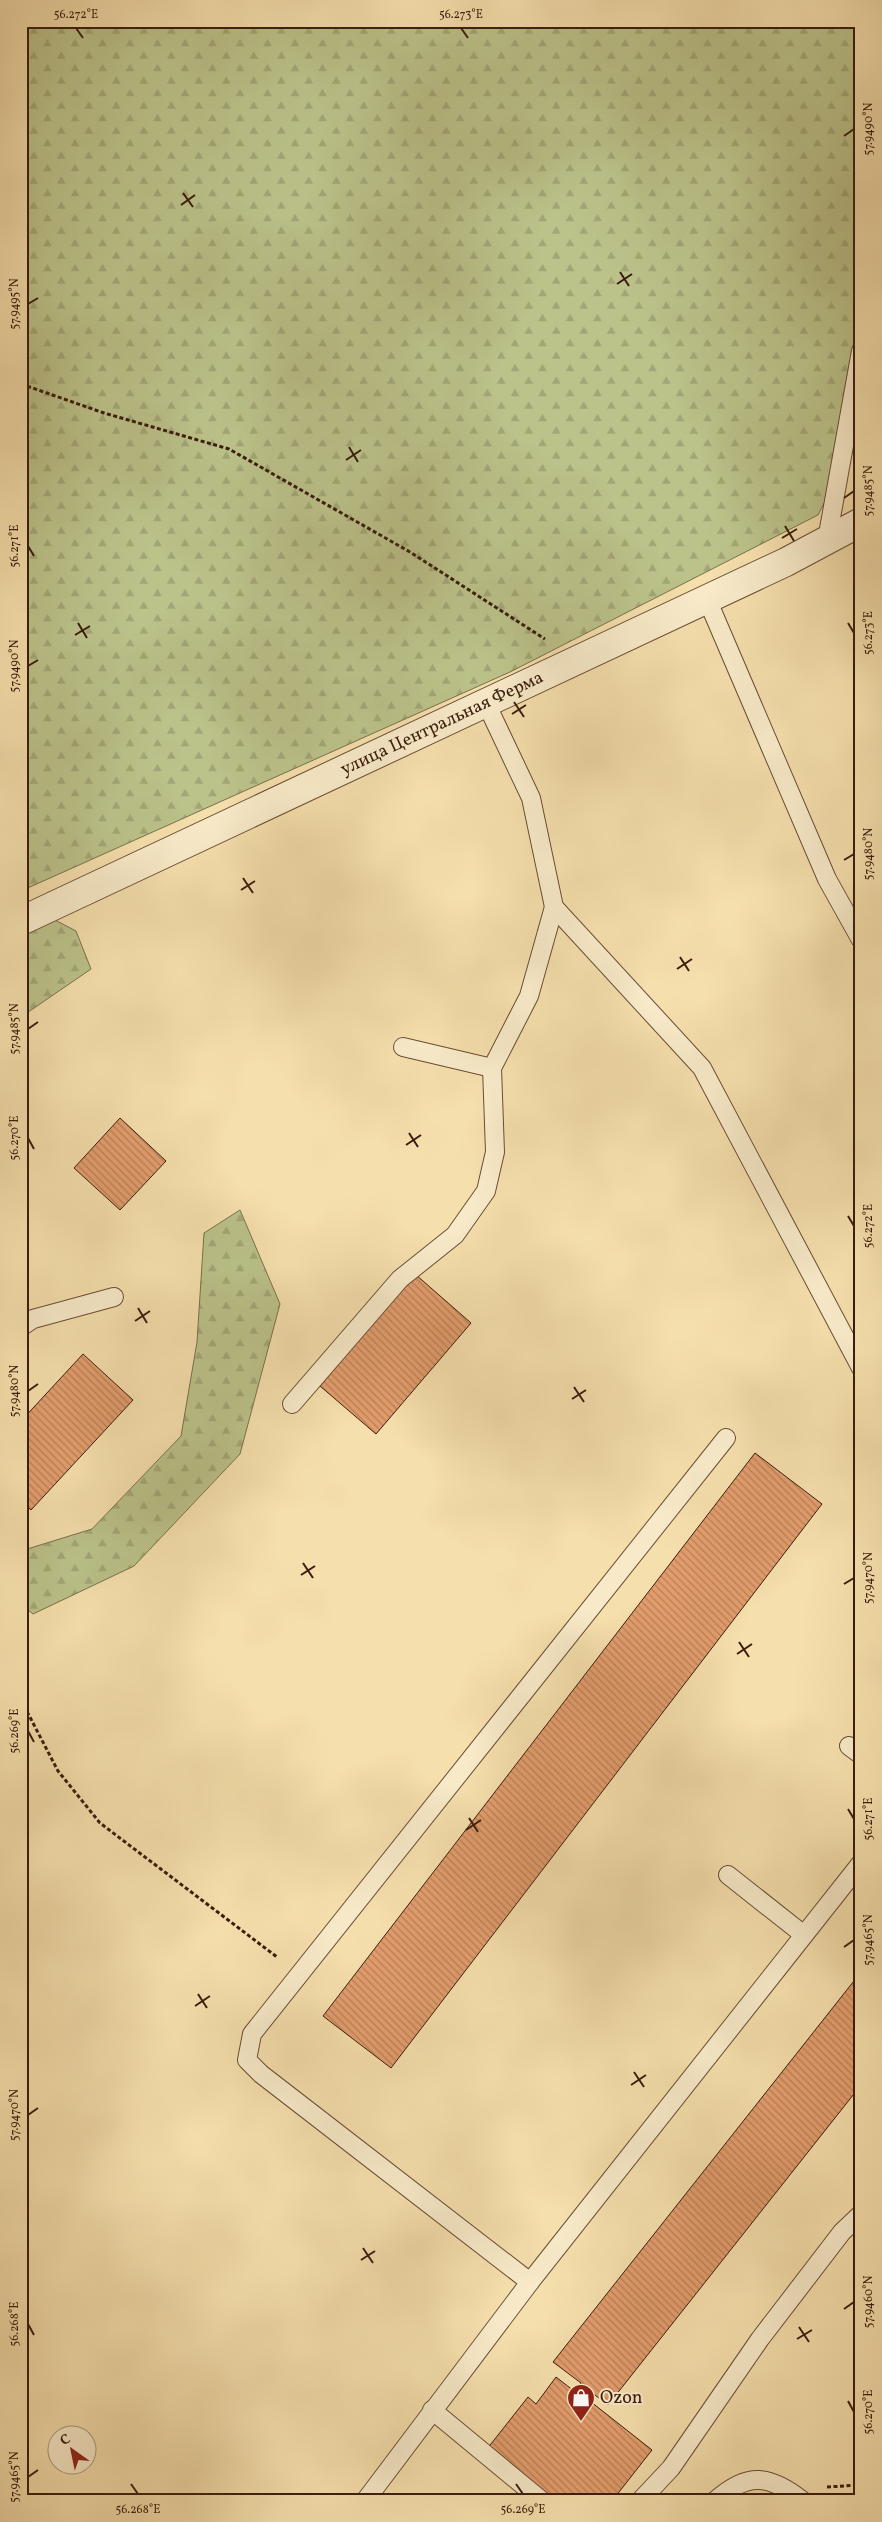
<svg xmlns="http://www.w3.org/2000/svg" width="882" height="2522" viewBox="0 0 882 2522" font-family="Vollkorn,serif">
	<defs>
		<pattern id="forest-firs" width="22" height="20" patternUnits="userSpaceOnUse" patternTransform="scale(1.25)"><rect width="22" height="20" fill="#bbc28a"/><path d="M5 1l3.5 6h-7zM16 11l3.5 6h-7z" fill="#a2a676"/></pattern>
		<pattern id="building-back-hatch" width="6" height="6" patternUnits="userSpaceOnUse" patternTransform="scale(1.25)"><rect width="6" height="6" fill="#e39d6d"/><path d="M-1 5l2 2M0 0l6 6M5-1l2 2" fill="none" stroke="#b97f58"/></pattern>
	</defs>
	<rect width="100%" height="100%" fill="#f5dfac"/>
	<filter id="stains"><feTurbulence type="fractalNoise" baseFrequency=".004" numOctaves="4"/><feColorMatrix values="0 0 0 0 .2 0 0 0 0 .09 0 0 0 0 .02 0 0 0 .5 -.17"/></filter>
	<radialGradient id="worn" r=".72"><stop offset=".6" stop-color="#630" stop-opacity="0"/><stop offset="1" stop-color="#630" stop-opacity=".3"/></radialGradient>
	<g fill="url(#forest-firs)" stroke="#7a6f4c">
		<polygon points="21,21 861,21 861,431 818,515 510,672 21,891"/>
		<polygon points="55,920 76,931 91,969 21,1017 21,936"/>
		<polygon points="240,1210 280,1304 240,1454 134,1566 33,1614 21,1604 21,1554 24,1550 92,1529 181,1436 197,1342 204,1233"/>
	</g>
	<g fill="url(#building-back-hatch)" stroke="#3a1c0d">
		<polygon points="120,1118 166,1161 120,1210 74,1168"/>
		<polygon points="415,1274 471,1323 376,1434 320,1386"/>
		<polygon points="83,1354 133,1400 31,1510 21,1501 21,1421"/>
		<polygon points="755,1453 822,1504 391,2068 323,2016"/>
		<polygon points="861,1972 861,2085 608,2405 591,2392 586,2398 652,2450 612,2501 553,2501 487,2449 528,2397 536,2404 556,2377 574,2391 581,2383 553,2362"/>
	</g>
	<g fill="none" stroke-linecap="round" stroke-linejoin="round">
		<defs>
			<g id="service">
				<polyline points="827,540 861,351"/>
				<polyline points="707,599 827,879 861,940"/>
				<polyline points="486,703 531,798 554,907 702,1068 861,1368"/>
				<polyline points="403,1047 492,1068"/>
				<polyline points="21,1327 33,1319 114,1297"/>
				<polyline points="292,1404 400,1279 455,1235 486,1191 495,1152 492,1068 529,996 554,907"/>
				<polyline points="849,1746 861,1755"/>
				<polyline points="728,1875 804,1935"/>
				<polyline points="530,2282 261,2074 247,2060 252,2034 726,1438"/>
				<polyline points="432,2410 542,2501"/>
				<polyline points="365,2501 530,2282 861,1863"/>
				<polyline points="640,2501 671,2468 760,2339 842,2232 861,2214"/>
				<path d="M715,2501C748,2471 770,2475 803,2501"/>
			</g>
			<g id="minor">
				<path id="s1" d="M21,921L786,562L861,522"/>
			</g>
		</defs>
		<use href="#service" stroke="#694d35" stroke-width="20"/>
		<use href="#minor" stroke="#694d35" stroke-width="30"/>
		<g stroke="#3a1c0d" stroke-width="3" stroke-dasharray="4 2.5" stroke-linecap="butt">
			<polyline points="21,384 104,413 229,449 410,552 545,639"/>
			<polyline points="21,1700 58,1771 100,1823 277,1957"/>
			<polyline points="827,2487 861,2485"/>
		</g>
		<use href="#service" stroke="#f8eac9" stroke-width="18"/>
		<use href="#minor" stroke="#f8eac9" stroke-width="28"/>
	</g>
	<path fill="none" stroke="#3a1c0d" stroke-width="2" d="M76,28L83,38M461,28L468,38M844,136L854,129M183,193L193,207M181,205L195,195M620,272L629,286M617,284L632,274M28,304L38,298M349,447L358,462M346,460L361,450M844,498L854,491M785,526L794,541M782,538L797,529M28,546L34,556M78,623L87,638M848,623L854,633M75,635L90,626M28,666L38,660M514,702L524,717M512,714L526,705M844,860L854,854M243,878L253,893M241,890L255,881M680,957L689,971M677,969L692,959M28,1029L38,1022M409,1133L418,1147M28,1138L34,1149M406,1145L421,1135M848,1216L854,1226M138,1308L147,1323M135,1321L150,1311M574,1387L584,1402M28,1391L38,1384M572,1399L586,1390M303,1563L313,1578M301,1575L315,1566M844,1584L854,1578M739,1642L749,1657M737,1654L752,1644M28,1731L34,1742M848,1809L854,1819M469,1818L478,1832M466,1830L481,1820M844,1947L854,1940M198,1994L207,2008M195,2006L210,1996M634,2072L644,2087M631,2085L646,2075M28,2115L38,2108M363,2248L373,2263M361,2260L375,2251M844,2309L854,2302M28,2324L34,2335M799,2327L809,2342M797,2339L812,2330M848,2401L854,2412M28,2477L38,2470M131,2484L138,2494M516,2484L523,2494"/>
	<defs>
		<symbol id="shop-pin" viewBox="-11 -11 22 30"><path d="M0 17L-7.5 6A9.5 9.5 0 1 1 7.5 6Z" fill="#8f2418" stroke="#f8eac9"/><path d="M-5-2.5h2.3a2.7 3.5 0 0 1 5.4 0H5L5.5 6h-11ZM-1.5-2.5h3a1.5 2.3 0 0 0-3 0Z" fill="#fff"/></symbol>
	</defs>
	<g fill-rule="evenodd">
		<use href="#shop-pin" x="565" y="2382" width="32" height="43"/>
	</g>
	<g text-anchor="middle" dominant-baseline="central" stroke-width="4" stroke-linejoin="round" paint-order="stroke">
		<g font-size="18" fill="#3a1c0d" stroke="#f8eac9">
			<text stroke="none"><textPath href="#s1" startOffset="465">улица Центральная Ферма</textPath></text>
		</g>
		<g font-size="18" fill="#3a1c0d" stroke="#f8eac9" text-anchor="start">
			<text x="600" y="2398">Ozon</text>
		</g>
	</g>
	<rect width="882" height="2522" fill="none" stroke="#f5dfac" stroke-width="55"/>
	<g transform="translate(72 2450) rotate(327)"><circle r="24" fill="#f8eac9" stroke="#ac987e"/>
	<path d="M0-4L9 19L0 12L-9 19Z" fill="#8f2418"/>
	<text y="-8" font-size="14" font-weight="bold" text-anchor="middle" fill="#3a1c0d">С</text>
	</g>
	<rect x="28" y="28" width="826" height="2466" fill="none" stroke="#3a1c0d" stroke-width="2"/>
	<g font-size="12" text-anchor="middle" fill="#3a1c0d">
		<text x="76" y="18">56.272°E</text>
		<text x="461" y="18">56.273°E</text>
		<text transform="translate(868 129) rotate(-90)" y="4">57.9490°N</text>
		<text transform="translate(14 304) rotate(-90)" y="4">57.9495°N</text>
		<text transform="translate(868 491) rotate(-90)" y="4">57.9485°N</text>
		<text transform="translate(14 546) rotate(-90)" y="4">56.271°E</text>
		<text transform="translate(868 633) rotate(-90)" y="4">56.273°E</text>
		<text transform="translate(14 666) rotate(-90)" y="4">57.9490°N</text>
		<text transform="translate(868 854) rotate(-90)" y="4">57.9480°N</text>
		<text transform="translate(14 1029) rotate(-90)" y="4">57.9485°N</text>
		<text transform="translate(14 1138) rotate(-90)" y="4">56.270°E</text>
		<text transform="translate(868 1226) rotate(-90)" y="4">56.272°E</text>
		<text transform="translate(14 1391) rotate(-90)" y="4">57.9480°N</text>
		<text transform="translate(868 1578) rotate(-90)" y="4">57.9470°N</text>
		<text transform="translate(14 1731) rotate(-90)" y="4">56.269°E</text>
		<text transform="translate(868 1819) rotate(-90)" y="4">56.271°E</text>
		<text transform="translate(868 1940) rotate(-90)" y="4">57.9465°N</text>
		<text transform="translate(14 2115) rotate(-90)" y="4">57.9470°N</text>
		<text transform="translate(868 2302) rotate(-90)" y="4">57.9460°N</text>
		<text transform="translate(14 2324) rotate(-90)" y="4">56.268°E</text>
		<text transform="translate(868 2412) rotate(-90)" y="4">56.270°E</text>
		<text transform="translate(14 2477) rotate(-90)" y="4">57.9465°N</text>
		<text x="138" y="2513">56.268°E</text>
		<text x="523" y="2513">56.269°E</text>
	</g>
	<rect width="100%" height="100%" filter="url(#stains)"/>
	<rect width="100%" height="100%" fill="url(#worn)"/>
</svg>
